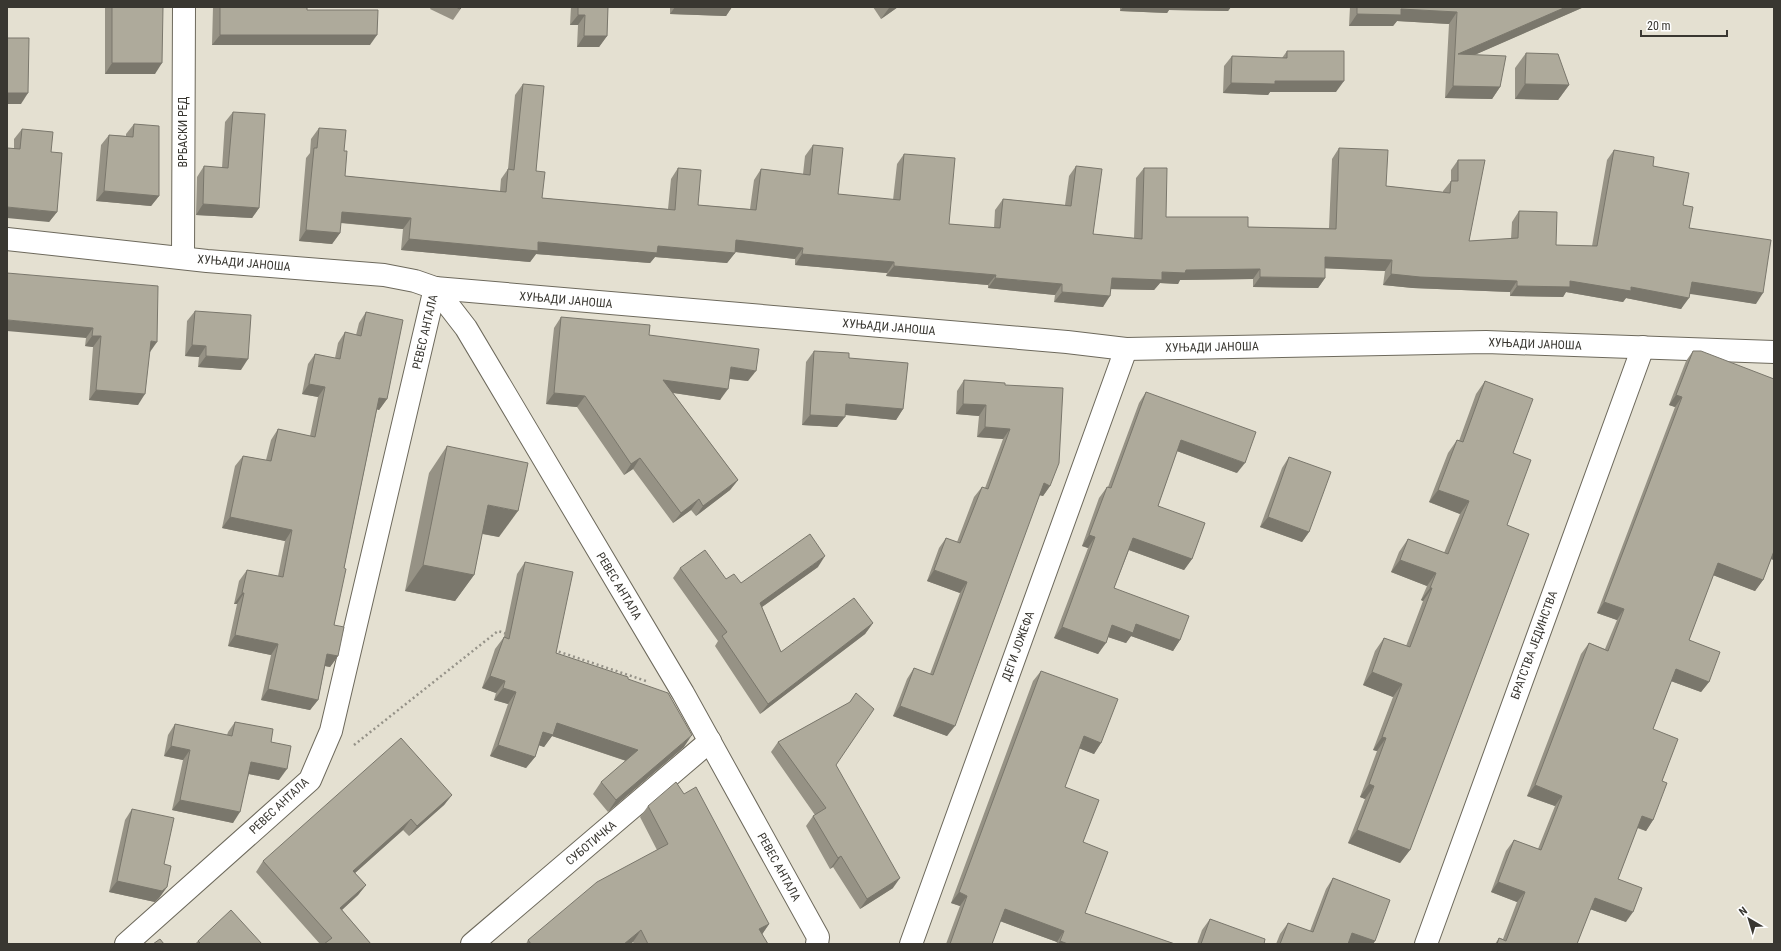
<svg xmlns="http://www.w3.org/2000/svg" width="1781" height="951" viewBox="0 0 1781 951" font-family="'Roboto Condensed',sans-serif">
	<rect width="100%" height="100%" fill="#e4e0d1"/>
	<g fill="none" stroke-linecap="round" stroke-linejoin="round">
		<defs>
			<g id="minor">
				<polyline points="7,239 207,261 384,275 415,281 435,288 1067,342 1126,349 1486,342 1774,352"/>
				<polyline points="183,258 184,7"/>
				<polyline points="435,288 466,328 683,693 818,937 817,944"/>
				<polyline points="126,944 310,780 331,731 435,288"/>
				<polyline points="472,944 710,741"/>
				<polyline points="911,944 1126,349"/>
				<polyline points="1426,944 1643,347"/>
			</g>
		</defs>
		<use href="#minor" stroke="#6d695c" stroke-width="24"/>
		<g stroke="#959288" stroke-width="2.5" stroke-dasharray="2 3" stroke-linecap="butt">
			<polyline points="554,650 646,681"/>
			<polyline points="354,745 498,631 507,634"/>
		</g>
		<use href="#minor" stroke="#fff" stroke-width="22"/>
	</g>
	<g fill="#969285">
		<polygon points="105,7 163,7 155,74 105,74"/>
		<polygon points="213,7 307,7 307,10 370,45 212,45"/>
		<polygon points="431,7 462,7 453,20 430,9"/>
		<polygon points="571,7 608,7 607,36 599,47 577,47 578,25 570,25"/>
		<polygon points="670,7 732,7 726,16 670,14"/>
		<polygon points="873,7 898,7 881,19"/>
		<polygon points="1120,7 1231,7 1228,11 1169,10 1167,13 1120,11"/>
		<polygon points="1350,7 1584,7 1474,55 1500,87 1492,99 1445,98 1449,24 1397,21 1393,26 1349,26"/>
		<polygon points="1287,51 1336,92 1270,92 1268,95 1223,93 1224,66 1232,56 1282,58"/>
		<polygon points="1526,53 1569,85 1558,100 1515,99 1515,68"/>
		<polygon points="523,84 536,171 542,198 668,209 671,179 678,168 698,205 750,209 754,180 761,169 803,174 805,156 813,145 838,194 893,200 897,164 904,154 949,224 994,228 995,210 1003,199 1065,205 1069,176 1076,166 1093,234 1134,238 1136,178 1144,168 1166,217 1248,227 1329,228 1332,159 1339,148 1386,186 1443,192 1443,191 1451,181 1451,170 1458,160 1469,241 1511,239 1512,222 1519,211 1556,245 1592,246 1607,160 1614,150 1653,166 1683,205 1689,228 1756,304 1690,293 1681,309 1626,298 1623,302 1566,292 1563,297 1510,296 1510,292 1413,288 1383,285 1385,271 1325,268 1325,278 1318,288 1253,287 1253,279 1180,280 1178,284 1160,283 1154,290 1111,289 1103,307 1054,302 1055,295 988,288 988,285 886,276 887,273 795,265 795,259 735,252 735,253 727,263 655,257 650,263 536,254 530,262 401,250 403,229 340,223 340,233 332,244 299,241 306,158 310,153 311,139 319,128 344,151 345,176 500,191 501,179 508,169 515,95"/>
		<polygon points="233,112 259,208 252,218 196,215 197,177 204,166 222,168 225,122"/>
		<polygon points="134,124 159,196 151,206 96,201 101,145 109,135 126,136 126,134"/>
		<polygon points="22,129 51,152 57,212 49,222 14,149 14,139"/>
		<polygon points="7,273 150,352 149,352 138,405 89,400 93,347 85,346 86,338"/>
		<polygon points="195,311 241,370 198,367 199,357 185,356 187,321"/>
		<polygon points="366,312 387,399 379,410 377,409 344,568 334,625 338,656 330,667 325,666 318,700 310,710 261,700 271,655 228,646 237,604 234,604 239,581 247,570 278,576 285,541 222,528 235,466 243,456 266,460 271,440 278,429 310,436 318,397 302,394 308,364 315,354 335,358 338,343 345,332 356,335 359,323"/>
		<polygon points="561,317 649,335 748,381 730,379 720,400 673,393 738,480 730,490 696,516 691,510 673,523 633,469 624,475 577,407 546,404 554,328"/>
		<polygon points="814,351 849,358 903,409 896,420 845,415 837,427 802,425 806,362"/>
		<polygon points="1693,351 1774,379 1774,560 1771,559 1763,580 1755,591 1713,575 1689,640 1709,682 1701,692 1671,681 1653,729 1662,781 1653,820 1646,831 1637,828 1618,879 1626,922 1590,909 1577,944 1495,944 1499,938 1503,939 1517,902 1491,892 1506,851 1514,840 1538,849 1555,806 1527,796 1581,654 1589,643 1605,649 1617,620 1597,613 1675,407 1669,405 1686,361"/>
		<polygon points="964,380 1005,385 1050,486 1043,496 1039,495 947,736 893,716 907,679 914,668 930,674 960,593 927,581 939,548 946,538 957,542 974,497 982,487 985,488 1003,439 977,437 979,416 956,414 957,391"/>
		<polygon points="1485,381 1513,453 1507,525 1410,850 1400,863 1348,843 1365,799 1360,797 1377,751 1373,750 1393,697 1363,685 1375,651 1384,638 1406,646 1423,601 1421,600 1427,586 1391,572 1399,552 1408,539 1444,553 1460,514 1429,502 1448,453 1457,440 1459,441 1476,394"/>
		<polygon points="1146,392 1237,473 1177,451 1158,506 1192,559 1184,570 1129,550 1114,588 1180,640 1173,651 1131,636 1126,643 1108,637 1098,654 1054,638 1088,548 1082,546 1099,498 1107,487 1108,487 1139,403"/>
		<polygon points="447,446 499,537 482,534 474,575 455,601 405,591 429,473"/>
		<polygon points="1289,457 1309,532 1302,542 1260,527 1282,468"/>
		<polygon points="525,562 556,653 628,679 684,747 608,812 593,794 601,782 626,761 552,736 544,747 539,745 535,757 526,768 490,756 508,704 494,700 496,693 482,688 495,649 504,637 517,574"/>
		<polygon points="818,567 762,607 781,652 873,623 865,634 760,714 715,646 718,641 673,578 680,568 726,579 741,583"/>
		<polygon points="1041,671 1101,743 1094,754 1079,748 1065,787 1083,842 1085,913 1175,944 1056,944 1057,942 1000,921 992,944 946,944 960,906 951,903 1033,681"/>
		<polygon points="856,693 836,765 893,888 860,909 833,867 830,869 806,826 813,816 815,815 771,752 778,742 849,703"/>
		<polygon points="235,722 271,742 279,780 249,774 233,823 172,810 183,760 164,756 168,735 175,724 227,735 228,732"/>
		<polygon points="452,795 444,805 409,836 403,830 355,873 366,885 358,895 342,910 371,944 320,944 256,872 263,861"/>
		<polygon points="648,806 769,924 762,934 768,944 634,944 633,942 630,944 526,944 528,940 657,850 640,817"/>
		<polygon points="132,809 164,864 167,887 159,898 155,902 109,892 125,820"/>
		<polygon points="1333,878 1375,941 1373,944 1276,944 1280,934 1288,923 1310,931 1326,889"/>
		<polygon points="1210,919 1264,944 1197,944 1202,930"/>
		<polygon points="198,941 262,944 195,944"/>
	</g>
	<g fill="#7a776c">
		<polygon points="675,7 732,7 726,16 670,14"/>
		<polygon points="891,7 898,7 881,19 889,8"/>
		<polygon points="1123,7 1231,7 1228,11 1169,10 1167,13 1120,11"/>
		<polygon points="1566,7 1584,7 1454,64 1458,54"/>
		<polygon points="1401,9 1457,12 1449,24 1397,21 1393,26 1349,26 1357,14"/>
		<polygon points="578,15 585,15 578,25 570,25"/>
		<polygon points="220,35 377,35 370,45 212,45"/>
		<polygon points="584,36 607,36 599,47 577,47"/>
		<polygon points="112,63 162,63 155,74 105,74"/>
		<polygon points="1275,81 1344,81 1336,92 1270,92 1268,95 1223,93 1231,83"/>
		<polygon points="1525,84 1569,85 1558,100 1515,99"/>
		<polygon points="1453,86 1500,87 1492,99 1445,98"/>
		<polygon points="7,93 28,93 21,104 7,104"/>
		<polygon points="104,191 159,196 151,206 96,201"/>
		<polygon points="203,204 259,208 252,218 196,215"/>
		<polygon points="7,207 57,212 49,222 7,218"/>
		<polygon points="342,212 411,218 403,229 334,222"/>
		<polygon points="306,230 340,233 332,244 299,241"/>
		<polygon points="409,239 658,246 735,253 727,263 655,257 650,263 536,254 530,262 401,250"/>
		<polygon points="736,240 803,248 795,259 728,251"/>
		<polygon points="802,254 894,262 887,273 795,265"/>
		<polygon points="1325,257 1392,260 1385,271 1318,268"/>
		<polygon points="894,266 996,275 988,285 886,276"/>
		<polygon points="1260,269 1253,279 1180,280 1178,284 1160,283 1154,290 1105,289 1112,278 1186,270"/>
		<polygon points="1391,274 1517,281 1510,292 1413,288 1383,285"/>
		<polygon points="1260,277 1325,278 1318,288 1253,287"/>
		<polygon points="995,278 1062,284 1055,295 988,288"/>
		<polygon points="1570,281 1631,287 1689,298 1681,309 1626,298 1623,302 1566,292 1563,297 1510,296 1517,286"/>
		<polygon points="1692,282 1763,293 1756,304 1684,293"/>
		<polygon points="1062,292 1110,296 1103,307 1054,302"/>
		<polygon points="8,320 93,328 86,338 7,331 7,322"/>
		<polygon points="92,336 101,336 93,347 85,346"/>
		<polygon points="151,341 157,342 150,352 143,352"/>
		<polygon points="192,345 206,346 199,357 185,356"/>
		<polygon points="206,356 248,359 241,370 198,367"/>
		<polygon points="731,367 756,371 748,381 724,378"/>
		<polygon points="663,380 728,389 720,400 655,390"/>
		<polygon points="309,384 325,387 318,397 302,394"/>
		<polygon points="96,390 145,394 138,405 89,400"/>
		<polygon points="554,393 585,396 577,407 546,404"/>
		<polygon points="1676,395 1682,397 1675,407 1669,405"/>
		<polygon points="379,398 387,399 379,410 372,408"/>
		<polygon points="846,404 903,409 896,420 838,414"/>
		<polygon points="963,404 986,405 979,416 956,414"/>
		<polygon points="810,415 845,417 837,427 802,425"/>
		<polygon points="985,427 1010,429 1003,439 977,437"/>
		<polygon points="1181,440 1245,463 1237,473 1174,450"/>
		<polygon points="640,458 633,469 624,475 631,464"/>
		<polygon points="738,480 730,490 696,516 703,506"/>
		<polygon points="1044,483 1050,486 1043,496 1036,494"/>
		<polygon points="1438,490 1469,501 1460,514 1429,502"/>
		<polygon points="699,499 691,510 673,523 681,513"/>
		<polygon points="488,505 518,511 499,537 469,531"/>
		<polygon points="230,517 292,530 285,541 222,528"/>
		<polygon points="1268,517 1309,532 1302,542 1260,527"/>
		<polygon points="1089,535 1095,537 1088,548 1082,546"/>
		<polygon points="1133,538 1192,559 1184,570 1126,549"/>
		<polygon points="1774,549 1774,560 1768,558"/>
		<polygon points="825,556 818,567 752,614 760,603"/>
		<polygon points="1400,560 1436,573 1427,586 1391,572"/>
		<polygon points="1718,563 1763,580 1755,591 1710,574"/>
		<polygon points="423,565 474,575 455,601 405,591"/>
		<polygon points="934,570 967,582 960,593 927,581"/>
		<polygon points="1430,588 1432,588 1423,601 1421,600"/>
		<polygon points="242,593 244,593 237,604 234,604"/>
		<polygon points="1604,602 1624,609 1617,620 1597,613"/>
		<polygon points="873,623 865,634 760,714 768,704"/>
		<polygon points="1136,624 1180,640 1173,651 1131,636 1126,643 1105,636 1112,625"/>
		<polygon points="1062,627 1106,643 1098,654 1054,638"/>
		<polygon points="235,635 278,644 271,655 228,646"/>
		<polygon points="327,654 338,656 330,667 320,665"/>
		<polygon points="1676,669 1709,682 1701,692 1668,680"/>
		<polygon points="1372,672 1402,684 1393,697 1363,685"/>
		<polygon points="490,676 505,681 496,693 482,688"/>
		<polygon points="503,688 516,692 508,704 494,700"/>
		<polygon points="268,689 318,700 310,710 261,700"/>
		<polygon points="900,706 955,726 947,736 893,716"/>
		<polygon points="557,723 638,750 630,762 552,736 544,747 535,744 543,732"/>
		<polygon points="692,735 684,747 608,812 616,800"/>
		<polygon points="1084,736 1101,743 1094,754 1076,747"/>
		<polygon points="1382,737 1386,738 1377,751 1373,750"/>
		<polygon points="498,745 535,757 526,768 490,756"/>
		<polygon points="171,746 190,750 183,760 164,756"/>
		<polygon points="251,762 287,769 279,780 244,773"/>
		<polygon points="1369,784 1374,786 1365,799 1360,797"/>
		<polygon points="1535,785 1562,796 1555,806 1527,796"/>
		<polygon points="452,795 444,805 409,836 417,826"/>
		<polygon points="180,800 240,812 233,823 172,810"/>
		<polygon points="1642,816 1653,820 1646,831 1634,826"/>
		<polygon points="411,819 403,830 346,881 353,871"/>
		<polygon points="1357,830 1410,850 1400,863 1348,843"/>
		<polygon points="841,856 833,867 830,869 838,858"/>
		<polygon points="900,878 893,888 860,909 867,899"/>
		<polygon points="117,881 167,887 159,898 155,902 109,892"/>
		<polygon points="1498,882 1525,892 1517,902 1491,892"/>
		<polygon points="366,885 358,895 333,918 340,908"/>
		<polygon points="959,892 967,896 960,906 951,903"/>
		<polygon points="1595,898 1633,912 1626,922 1587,908"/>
		<polygon points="1005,909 1064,931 1057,942 997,920"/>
		<polygon points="769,924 761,936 759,929"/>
		<polygon points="641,930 633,942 630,944 624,944"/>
		<polygon points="1352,933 1375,941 1373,944 1346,944"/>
		<polygon points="1060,941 1068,944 1058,944"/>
	</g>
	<g fill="#aeaa9b" stroke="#7a776c">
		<polygon points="112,7 163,7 162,63 112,63"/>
		<polygon points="220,7 307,7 307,10 378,10 377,35 220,35"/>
		<polygon points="456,7 462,7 460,9"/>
		<polygon points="578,7 608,7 607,36 584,36 585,15 578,15"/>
		<polygon points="1357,7 1566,7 1458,54 1506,56 1500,87 1453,86 1457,12 1401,9 1401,15 1357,14"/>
		<polygon points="7,38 29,38 28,93 7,93"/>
		<polygon points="1287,51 1344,51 1344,81 1275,81 1275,84 1231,83 1232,56 1287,58"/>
		<polygon points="1526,53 1558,54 1569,85 1525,84"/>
		<polygon points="523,84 544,86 536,171 545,172 542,198 675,210 678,168 701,170 698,205 756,210 761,169 810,175 813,145 843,148 838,194 900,200 904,154 955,158 949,224 1000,228 1003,199 1071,206 1076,166 1102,169 1093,234 1142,239 1144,168 1167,168 1166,217 1248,217 1248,227 1336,229 1339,148 1388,150 1386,186 1450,193 1451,181 1458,181 1458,160 1485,160 1469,241 1518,238 1519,211 1557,212 1556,245 1597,246 1614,150 1654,157 1653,166 1689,173 1683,205 1693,207 1689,228 1771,240 1763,293 1692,282 1689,298 1631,287 1631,291 1570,281 1570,287 1517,286 1517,281 1420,277 1391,274 1392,260 1325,257 1325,278 1260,277 1260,269 1186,270 1185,273 1162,272 1162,280 1112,278 1110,296 1062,292 1062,284 995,278 996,275 894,266 894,262 802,254 803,248 736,240 735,253 658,246 657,253 538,242 538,251 409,239 411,218 342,212 340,233 306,230 314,148 317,148 319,128 346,130 344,151 347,151 345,176 506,192 508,169 514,170"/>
		<polygon points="233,112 265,114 259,208 203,204 204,166 228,168"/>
		<polygon points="134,124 159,126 159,196 104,191 109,135 133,137"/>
		<polygon points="22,129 53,132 51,152 62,153 57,212 7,207 7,148 20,149"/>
		<polygon points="7,273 158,286 157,342 151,341 145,394 96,390 101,336 92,336 93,328 8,320 7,329"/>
		<polygon points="195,311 251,315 248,359 206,356 206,346 192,345"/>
		<polygon points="366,312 403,320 387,399 379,398 344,568 346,569 334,625 344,627 338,656 327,654 318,700 268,689 278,644 235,635 244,593 242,593 247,570 283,577 292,530 230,517 243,456 271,461 278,429 315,437 325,387 309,384 315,354 340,359 345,332 361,336"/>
		<polygon points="561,317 650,325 649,335 759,349 756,371 731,367 728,389 663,380 738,480 703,506 699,499 681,513 640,458 631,464 585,396 554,393"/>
		<polygon points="814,351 849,353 849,358 908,363 903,409 846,404 845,417 810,415"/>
		<polygon points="1693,351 1701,351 1774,379 1774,551 1763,580 1718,563 1689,640 1720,652 1709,682 1676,669 1653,729 1678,739 1662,781 1667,783 1653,820 1642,816 1618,879 1642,888 1633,912 1595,898 1577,944 1497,944 1499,938 1506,941 1525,892 1498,882 1514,840 1541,850 1562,796 1535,785 1589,643 1608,651 1624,609 1604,602 1682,397 1676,395"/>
		<polygon points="964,380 1005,383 1005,385 1063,388 1059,463 1050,486 1044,483 955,726 900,706 914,668 933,675 967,582 934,570 946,538 960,543 982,487 988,489 1010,429 985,427 986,405 963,404"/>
		<polygon points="1485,381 1533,399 1513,453 1531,460 1507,525 1529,534 1410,850 1357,830 1374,786 1369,784 1386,738 1382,737 1402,684 1372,672 1384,638 1410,647 1432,588 1430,588 1436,573 1400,560 1408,539 1448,554 1469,501 1438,490 1457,440 1463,442"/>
		<polygon points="1146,392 1256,432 1245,463 1181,440 1158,506 1205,523 1192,559 1133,538 1114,588 1189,616 1180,640 1136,624 1133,633 1112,625 1106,643 1062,627 1095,537 1089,535 1107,487 1111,488"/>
		<polygon points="447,446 528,463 518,511 488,505 474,575 423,565"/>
		<polygon points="1289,457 1331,472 1309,532 1268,517"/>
		<polygon points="810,534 825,556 760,603 781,652 854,598 873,623 768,704 722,636 727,632 680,568 705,550 726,579 734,574 741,583"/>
		<polygon points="525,562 573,572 556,653 628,677 628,679 668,693 692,735 616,800 601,782 638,750 557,723 553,735 543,732 535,757 498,745 516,692 503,688 505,681 490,676 504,637 509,639"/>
		<polygon points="1041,671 1118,699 1101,743 1084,736 1065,787 1099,800 1083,842 1108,852 1085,913 1175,944 1068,944 1060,941 1064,931 1005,909 992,944 950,944 967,896 959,892"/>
		<polygon points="856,693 874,709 836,765 900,878 867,899 841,856 838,858 813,816 826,808 778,742 850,702"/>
		<polygon points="235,722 273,729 271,742 291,746 287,769 251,762 240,812 180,800 190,750 171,746 175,724 232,736"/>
		<polygon points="401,738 452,795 417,826 411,819 353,871 366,885 340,908 371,944 324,944 332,938 263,861"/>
		<polygon points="676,782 684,794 696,787 769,924 759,929 768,944 648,944 641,930 624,944 531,944 528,940 597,882 668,844 648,806"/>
		<polygon points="132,809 174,818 164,864 171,866 167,887 162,891 117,881"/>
		<polygon points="1333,878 1390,900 1375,941 1352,933 1348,944 1280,944 1288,923 1313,932"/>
		<polygon points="231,910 262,944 201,944 198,941"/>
		<polygon points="1210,919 1265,939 1264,944 1201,944"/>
		<polygon points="160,939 164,944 153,944"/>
	</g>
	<g text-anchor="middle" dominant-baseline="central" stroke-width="3" stroke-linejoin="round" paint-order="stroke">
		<g font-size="12" fill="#393731" stroke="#fff">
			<text transform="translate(183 132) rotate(-90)">ВРБАСКИ РЕД</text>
			<text transform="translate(244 263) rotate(5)">ХУЊАДИ ЈАНОША</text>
			<text transform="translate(566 300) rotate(5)">ХУЊАДИ ЈАНОША</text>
			<text transform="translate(889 327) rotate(5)">ХУЊАДИ ЈАНОША</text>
			<text transform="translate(425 332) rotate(-77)">РЕВЕС АНТАЛА</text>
			<text transform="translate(1535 344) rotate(2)">ХУЊАДИ ЈАНОША</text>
			<text transform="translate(1212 347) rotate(-1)">ХУЊАДИ ЈАНОША</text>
			<text transform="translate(619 586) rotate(59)">РЕВЕС АНТАЛА</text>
			<text transform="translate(1534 645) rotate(-70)">БРАТСТВА ЈЕДИНСТВА</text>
			<text transform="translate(1018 646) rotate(-70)">ДЕГИ ЈОЖЕФА</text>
			<text transform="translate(279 806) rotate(-43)">РЕВЕС АНТАЛА</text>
			<text transform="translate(591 843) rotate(-40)">СУБОТИЧКА</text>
			<text transform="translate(779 867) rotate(61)">РЕВЕС АНТАЛА</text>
		</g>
	</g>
	<rect width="1781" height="951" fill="none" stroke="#393731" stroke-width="16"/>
	<g transform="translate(1749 919) rotate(322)" stroke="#ffffff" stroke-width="3" paint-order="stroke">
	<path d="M0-3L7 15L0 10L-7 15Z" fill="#393731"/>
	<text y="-6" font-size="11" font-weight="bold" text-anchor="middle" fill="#393731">N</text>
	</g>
	<path d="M1641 30v6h86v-6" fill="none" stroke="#393731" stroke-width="2"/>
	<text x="1647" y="30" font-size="12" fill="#393731" stroke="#ffffff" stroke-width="3" paint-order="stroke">20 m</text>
</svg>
